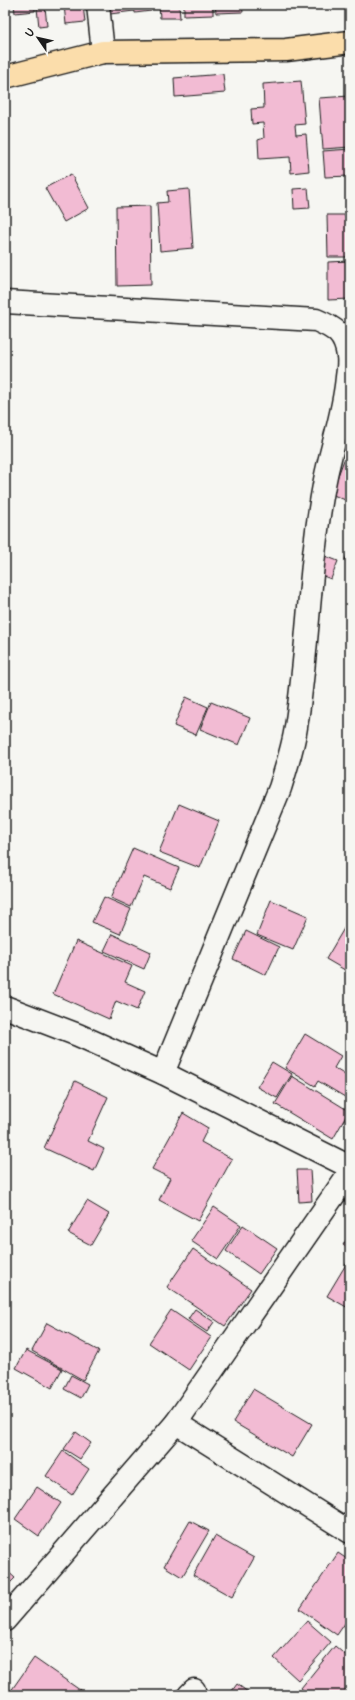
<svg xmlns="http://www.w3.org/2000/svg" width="355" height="1700" viewBox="0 0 355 1700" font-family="Pangolin,sans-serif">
	<rect width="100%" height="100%" fill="#f6f6f2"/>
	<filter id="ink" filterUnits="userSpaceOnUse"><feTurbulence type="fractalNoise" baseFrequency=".025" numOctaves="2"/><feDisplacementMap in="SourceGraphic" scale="8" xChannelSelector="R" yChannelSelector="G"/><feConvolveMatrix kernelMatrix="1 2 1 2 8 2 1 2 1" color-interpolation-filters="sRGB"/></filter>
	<g filter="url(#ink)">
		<g fill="#f2bbd3" stroke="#1c1c1c">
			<polygon points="14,5 35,5 35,11 15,13"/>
			<polygon points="64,5 83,5 85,22 66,24"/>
			<polygon points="109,5 133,5 134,11 110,14"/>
			<polygon points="134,5 151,5 151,11 135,13"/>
			<polygon points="159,5 179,5 180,18 160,18"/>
			<polygon points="184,5 213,5 213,15 184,16"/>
			<polygon points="215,5 242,5 243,12 216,13"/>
			<polygon points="45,7 47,26 39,27 37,8"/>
			<polygon points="223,74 225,93 175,97 174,78"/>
			<polygon points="301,81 305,124 295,125 296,135 306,134 309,171 291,173 290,157 259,159 258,140 264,138 263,123 252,124 251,109 264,108 263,84"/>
			<polygon points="350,96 350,147 323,149 319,98"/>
			<polygon points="350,149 350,176 325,177 323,151"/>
			<polygon points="71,174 89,208 64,222 45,188"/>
			<polygon points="308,188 310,208 294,209 293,189"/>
			<polygon points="189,189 193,248 160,251 157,203 168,202 167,191"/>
			<polygon points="150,206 151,285 117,286 116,207"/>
			<polygon points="327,215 350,215 350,257 328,257"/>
			<polygon points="350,261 350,299 328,300 328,262"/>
			<polygon points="344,460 350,462 350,502 331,494"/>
			<polygon points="350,548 350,562 345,560"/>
			<polygon points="325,556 338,561 331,579 318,574"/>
			<polygon points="186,697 208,707 196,735 174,726"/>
			<polygon points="211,702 250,718 239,745 200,729"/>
			<polygon points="179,804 219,821 200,868 159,852"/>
			<polygon points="133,848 179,868 170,888 144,877 131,907 111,898"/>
			<polygon points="104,897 131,909 120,934 92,922"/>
			<polygon points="271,900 308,916 293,950 257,935"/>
			<polygon points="346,925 350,928 350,973 326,959"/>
			<polygon points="246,931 279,947 266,975 233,959"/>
			<polygon points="112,934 151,952 144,969 104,951"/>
			<polygon points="76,941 132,966 125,982 145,991 137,1010 116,1001 109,1019 53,994"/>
			<polygon points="305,1034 341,1056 334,1068 350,1078 350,1100 318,1081 315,1086 285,1068"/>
			<polygon points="272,1062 292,1074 277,1098 257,1087"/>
			<polygon points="292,1076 349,1111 333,1139 275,1104"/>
			<polygon points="75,1081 108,1097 88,1141 104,1149 94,1171 44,1148"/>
			<polygon points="183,1113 208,1128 201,1142 232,1159 198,1221 159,1200 170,1178 152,1169"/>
			<polygon points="297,1170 310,1170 312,1201 299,1202"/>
			<polygon points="87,1201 109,1214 91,1245 68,1233"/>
			<polygon points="214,1207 241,1225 218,1259 191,1241"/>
			<polygon points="243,1225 277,1248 259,1274 226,1251"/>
			<polygon points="350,1234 350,1250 343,1245"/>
			<polygon points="193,1249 251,1289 225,1326 167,1287"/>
			<polygon points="348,1261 350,1262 350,1309 327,1296"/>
			<polygon points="195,1309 214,1322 207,1332 188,1319"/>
			<polygon points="171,1310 211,1337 189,1370 149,1343"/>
			<polygon points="47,1323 99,1351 83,1380 32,1351"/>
			<polygon points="26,1350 62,1369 52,1388 16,1368"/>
			<polygon points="71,1375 88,1384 81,1398 64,1389"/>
			<polygon points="253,1389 312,1424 292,1457 233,1422"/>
			<polygon points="76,1432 91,1443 80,1459 64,1449"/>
			<polygon points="63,1451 89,1469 72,1495 46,1476"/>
			<polygon points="37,1487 61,1503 39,1536 15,1519"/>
			<polygon points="190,1521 209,1531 182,1577 164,1566"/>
			<polygon points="215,1536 254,1558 232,1597 193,1575"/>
			<polygon points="338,1553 350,1561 350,1616 337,1635 300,1609"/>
			<polygon points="5,1569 15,1578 5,1588"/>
			<polygon points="307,1621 331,1642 298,1680 274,1658"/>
			<polygon points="335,1646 350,1659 350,1695 309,1695 301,1688"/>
			<polygon points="34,1658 87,1695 8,1695"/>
			<polygon points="237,1684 252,1695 229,1695"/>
		</g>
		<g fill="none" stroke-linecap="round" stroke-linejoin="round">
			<defs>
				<g id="minor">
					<polyline points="98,5 103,52"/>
					<path d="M5,302L316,320C335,328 345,334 348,356C349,362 348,370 347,377C344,412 332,445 325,480C309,561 309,645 296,727C293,748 286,768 280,788L163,1073"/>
					<polyline points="5,1007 78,1035 163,1073 350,1167"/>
					<polyline points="176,1423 350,1532"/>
					<polyline points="5,1620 176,1423 350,1172"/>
					<polyline points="189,1695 194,1690"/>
				</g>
				<polyline id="highway" points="5,77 103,52 286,50 350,42"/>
			</defs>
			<use href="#minor" stroke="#1c1c1c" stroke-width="25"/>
			<use href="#highway" stroke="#1c1c1c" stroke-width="25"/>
			<use href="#minor" stroke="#f6f6f2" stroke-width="22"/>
			<use href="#highway" stroke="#fbddab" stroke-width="22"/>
		</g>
	</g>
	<rect width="355" height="1700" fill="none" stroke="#f6f6f2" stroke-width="20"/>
	<rect x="10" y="10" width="335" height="1680" fill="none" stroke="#1c1c1c" stroke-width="1.5" filter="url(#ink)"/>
	<g transform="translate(38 38) rotate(304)" stroke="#f6f6f2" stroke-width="3" paint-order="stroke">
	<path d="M0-3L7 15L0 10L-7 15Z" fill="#1c1c1c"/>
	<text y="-6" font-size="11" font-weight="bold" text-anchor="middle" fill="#1c1c1c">U</text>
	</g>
</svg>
